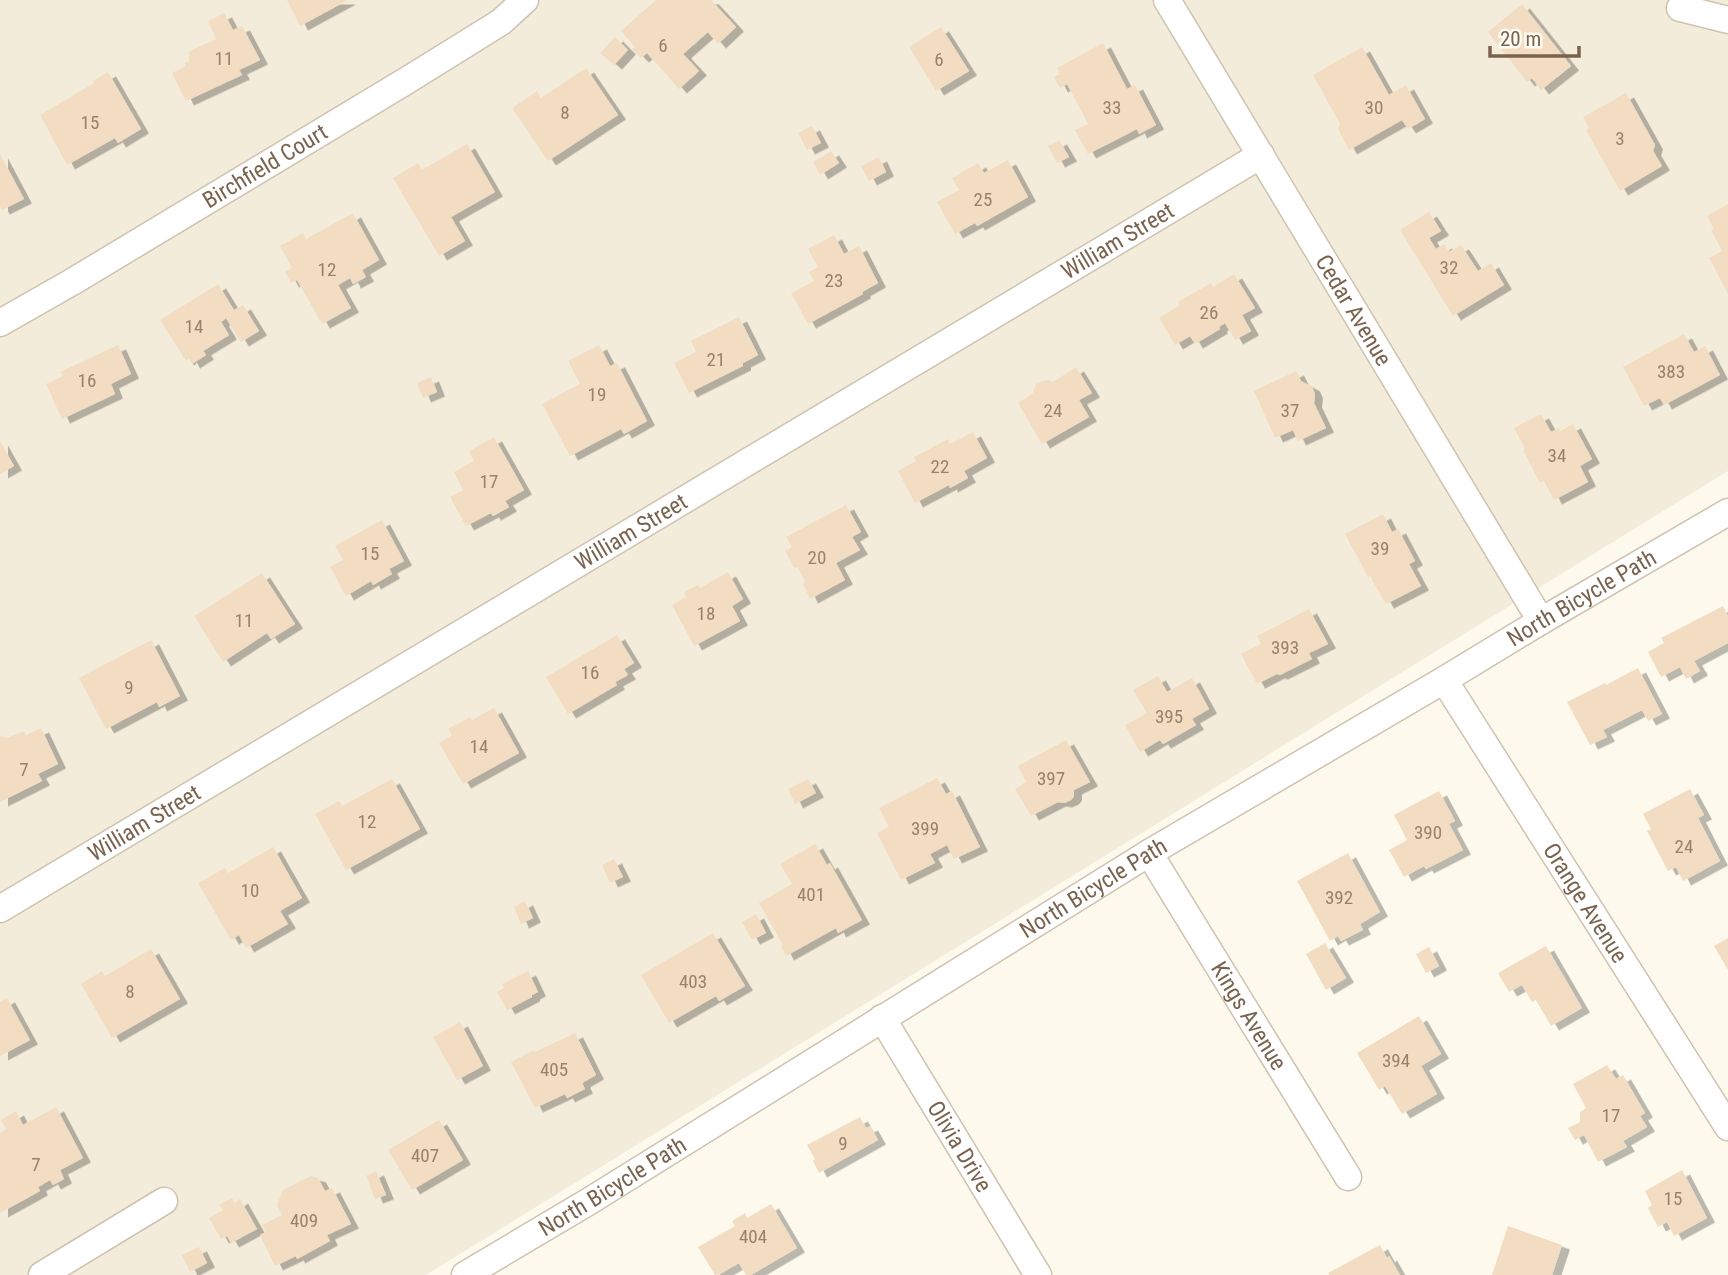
<svg xmlns="http://www.w3.org/2000/svg" width="1728" height="1275" viewBox="0 0 1728 1275" font-family="'Roboto Condensed',sans-serif">
	<defs>
		<filter id="shadow"><feDropShadow dx="8" dy="4.5" stdDeviation="0" flood-color="#0004"/></filter>
	</defs>
	<rect width="100%" height="100%" fill="#fdf9ec"/>
	<polygon fill="#f4ecda" points="0,0 1728,0 1728,471 426,1275 0,1275"/>
	<g fill="#f2ddc3" filter="url(#shadow)">
		<polygon points="287,0 348,0 300,26"/>
		<polygon points="656,0 711,0 736,27 718,44 708,32 683,54 699,71 679,89 647,53 641,58 632,49 635,47 621,31"/>
		<polygon points="1522,4 1571,66 1541,90 1532,78 1527,82 1488,32"/>
		<polygon points="224,13 233,30 242,26 260,60 239,70 242,75 186,101 172,73 186,66 184,63 190,61 188,57 190,56 188,52 216,39 208,21"/>
		<polygon points="941,27 969,71 936,91 909,47"/>
		<polygon points="615,37 628,50 614,65 600,53"/>
		<polygon points="1103,43 1127,89 1135,85 1156,125 1139,134 1137,129 1088,154 1075,130 1088,124 1067,84 1060,88 1054,77 1060,74 1057,68"/>
		<polygon points="1362,47 1389,95 1406,85 1425,119 1408,129 1402,120 1349,150 1338,129 1340,124 1313,75"/>
		<polygon points="586,68 618,115 548,161 512,108 537,91 541,98"/>
		<polygon points="108,72 141,129 118,143 115,138 67,165 40,115 94,83 93,81"/>
		<polygon points="1626,93 1655,145 1653,151 1662,166 1620,191 1586,130 1589,128 1583,117"/>
		<polygon points="812,126 821,143 807,150 798,133"/>
		<polygon points="1059,140 1069,157 1057,163 1048,146"/>
		<polygon points="467,144 495,192 451,217 465,241 439,256 393,178 418,163 422,170"/>
		<polygon points="831,151 839,163 820,175 813,162"/>
		<polygon points="0,154 24,199 2,210 0,207"/>
		<polygon points="879,157 886,172 869,181 861,166"/>
		<polygon points="1008,160 1028,197 977,226 975,223 955,234 937,202 959,190 952,178 978,163 984,173"/>
		<polygon points="1728,204 1728,294 1709,258 1722,251 1711,230 1714,229 1707,216"/>
		<polygon points="1429,212 1441,231 1429,238 1436,249 1444,244 1449,252 1461,245 1478,271 1491,263 1504,285 1453,316 1400,230"/>
		<polygon points="353,213 379,260 362,270 366,277 353,284 350,278 338,285 351,308 322,324 297,280 291,283 285,272 292,268 280,246 303,233 306,239"/>
		<polygon points="834,235 844,254 859,246 878,283 862,292 863,294 808,324 791,293 814,281 809,272 818,267 808,249"/>
		<polygon points="1234,274 1255,308 1242,315 1251,331 1235,340 1225,323 1219,327 1220,329 1195,344 1190,336 1175,345 1159,318 1180,305 1178,302 1211,283 1213,287"/>
		<polygon points="218,284 234,310 243,305 259,331 241,342 226,318 221,322 229,335 203,351 206,355 192,364 189,358 186,361 160,320"/>
		<polygon points="739,317 758,355 743,363 743,366 689,393 674,363 696,352 691,341"/>
		<polygon points="1684,334 1694,352 1705,346 1720,375 1664,405 1660,398 1644,406 1623,367"/>
		<polygon points="118,345 131,374 111,384 115,394 62,419 46,384 63,376 60,372"/>
		<polygon points="599,345 610,366 617,363 647,421 624,434 621,429 570,456 542,404 580,384 568,361"/>
		<polygon points="1076,367 1092,393 1079,400 1089,417 1042,444 1018,403 1033,393 1036,383 1048,380 1053,382"/>
		<polygon points="1296,371 1301,381 1312,387 1315,394 1314,403 1326,428 1298,441 1293,430 1275,438 1254,391"/>
		<polygon points="431,377 437,392 423,398 417,383"/>
		<polygon points="1541,414 1551,432 1559,428 1560,431 1573,424 1592,459 1580,466 1588,482 1554,500 1544,481 1540,483 1523,450 1525,449 1514,428"/>
		<polygon points="973,432 987,458 964,471 968,478 950,488 949,485 915,503 898,471 916,461 914,457 948,439 950,444"/>
		<polygon points="494,437 524,490 505,501 509,507 493,516 491,513 466,526 450,497 463,490 454,472 474,461 469,451"/>
		<polygon points="0,441 14,466 0,474"/>
		<polygon points="846,505 861,532 852,537 860,550 836,563 845,580 810,599 803,584 805,582 798,567 794,568 785,551 792,547 786,537"/>
		<polygon points="1383,514 1392,532 1398,529 1415,561 1409,564 1421,586 1386,604 1370,576 1368,577 1345,534"/>
		<polygon points="382,520 404,561 389,569 392,574 373,585 371,581 346,596 330,567 343,560 335,546"/>
		<polygon points="728,572 743,599 732,606 740,621 694,646 672,605 686,597 684,592 698,585 700,588"/>
		<polygon points="262,573 295,624 271,639 267,633 223,662 194,616"/>
		<polygon points="1723,606 1728,616 1728,643 1694,661 1700,671 1686,679 1680,667 1661,677 1648,652 1664,643 1661,638"/>
		<polygon points="1309,609 1328,644 1309,653 1312,659 1280,675 1277,674 1257,684 1241,654 1261,644 1257,636"/>
		<polygon points="617,635 634,663 624,669 628,675 615,682 617,685 568,714 546,677"/>
		<polygon points="151,640 180,696 159,707 157,702 106,729 79,678"/>
		<polygon points="1638,668 1662,714 1648,721 1642,710 1603,730 1607,737 1590,745 1567,702 1605,683 1606,685"/>
		<polygon points="1158,676 1167,692 1192,678 1209,709 1192,719 1196,725 1163,744 1160,740 1140,752 1125,725 1147,713 1133,690"/>
		<polygon points="494,708 519,753 463,784 439,743 452,735 448,729 470,717 472,720"/>
		<polygon points="41,728 58,764 38,774 42,781 0,802 0,736 7,738 24,731 26,735"/>
		<polygon points="1066,740 1090,782 1074,790 1074,796 1071,800 1064,803 1058,802 1031,816 1015,789 1026,782 1018,766"/>
		<polygon points="937,778 946,794 952,791 980,847 954,859 947,845 930,854 935,863 901,880 877,833 889,827 879,808"/>
		<polygon points="392,779 420,829 346,870 315,814 339,801 342,806"/>
		<polygon points="808,779 816,793 795,804 788,789"/>
		<polygon points="1690,789 1704,815 1698,818 1720,861 1683,881 1676,867 1668,871 1647,831 1651,829 1643,814"/>
		<polygon points="1439,791 1455,821 1449,824 1463,850 1426,869 1424,866 1404,877 1389,850 1407,840 1394,815"/>
		<polygon points="815,844 827,865 830,863 862,920 838,933 836,928 786,956 781,946 783,945 759,903 792,884 780,864"/>
		<polygon points="273,847 302,898 280,911 288,924 246,948 239,935 231,940 198,883 225,868 228,873"/>
		<polygon points="1348,853 1380,912 1360,924 1363,930 1341,941 1338,936 1330,941 1297,881"/>
		<polygon points="614,859 623,877 610,883 602,865"/>
		<polygon points="525,901 533,918 521,924 514,907"/>
		<polygon points="756,914 766,933 752,940 742,922"/>
		<polygon points="713,933 745,986 719,1001 716,996 669,1023 641,975"/>
		<polygon points="1728,938 1728,970 1714,946"/>
		<polygon points="1325,943 1346,978 1326,990 1306,954"/>
		<polygon points="1546,946 1582,1008 1551,1026 1536,1000 1532,1002 1522,985 1509,992 1498,973"/>
		<polygon points="1429,947 1439,966 1426,973 1416,954"/>
		<polygon points="151,949 180,999 112,1038 81,984 102,971 105,976"/>
		<polygon points="528,971 538,992 532,995 532,997 507,1010 497,992 504,988 502,984"/>
		<polygon points="7,998 30,1040 0,1056 0,1002"/>
		<polygon points="1419,1016 1441,1054 1421,1066 1437,1094 1402,1114 1385,1086 1379,1090 1357,1053"/>
		<polygon points="460,1022 483,1066 457,1080 433,1037"/>
		<polygon points="575,1033 596,1075 582,1083 585,1089 567,1098 565,1094 535,1108 511,1062 534,1050 535,1052"/>
		<polygon points="1607,1065 1616,1079 1623,1075 1645,1113 1640,1116 1647,1127 1623,1141 1627,1147 1598,1162 1584,1135 1575,1140 1568,1128 1580,1122 1580,1112 1586,1108 1573,1084"/>
		<polygon points="56,1107 83,1158 60,1170 64,1179 53,1185 50,1180 38,1187 40,1191 0,1213 0,1133 6,1129 1,1120 16,1111 23,1125"/>
		<polygon points="860,1117 866,1128 870,1126 878,1140 819,1173 813,1161 815,1159 807,1145"/>
		<polygon points="439,1120 463,1160 412,1190 388,1150"/>
		<polygon points="1682,1170 1707,1218 1674,1236 1667,1222 1658,1227 1648,1208 1652,1205 1645,1191"/>
		<polygon points="376,1171 386,1195 375,1199 366,1176"/>
		<polygon points="311,1176 318,1178 325,1191 332,1188 351,1224 327,1235 330,1241 297,1259 296,1256 275,1266 260,1235 266,1232 262,1225 282,1215 277,1205 283,1190"/>
		<polygon points="232,1198 235,1203 240,1199 257,1229 231,1243 227,1236 221,1239 209,1218 223,1210 219,1205"/>
		<polygon points="771,1204 797,1248 751,1275 746,1275 739,1263 718,1275 715,1275 698,1247 735,1226 732,1221 745,1213 747,1218"/>
		<polygon points="1508,1226 1562,1245 1552,1275 1492,1275"/>
		<polygon points="1380,1245 1387,1258 1389,1256 1400,1275 1329,1275 1328,1273"/>
		<polygon points="199,1247 207,1263 190,1272 182,1255"/>
	</g>
	<g fill="none" stroke-linecap="round" stroke-linejoin="round">
		<defs>
			<g id="minor">
				<path id="s1" d="M1167,0L1541,621"/>
				<polyline points="1680,8 1728,20"/>
				<path id="s2" d="M0,323L72,282L406,81L501,22L525,0"/>
				<path id="s3" d="M1444,680L1728,1127"/>
				<path id="s4" d="M1149,853L1348,1177"/>
				<path id="s5" d="M0,909L1261,155"/>
				<path id="s6" d="M882,1018L1038,1275"/>
				<polyline points="42,1275 164,1201"/>
				<path id="s7" d="M465,1275L588,1202L1149,853L1444,680L1541,621L1728,512"/>
			</g>
		</defs>
		<use href="#minor" stroke="#d0c2b0" stroke-width="29"/>
		<use href="#minor" stroke="#fff" stroke-width="26"/>
	</g>
	<g text-anchor="middle" dominant-baseline="central" stroke-width="5" stroke-linejoin="round" paint-order="stroke">
		<g font-size="19" fill="#97826b">
			<text x="663" y="45">6</text>
			<text x="224" y="58">11</text>
			<text x="939" y="59">6</text>
			<text x="1112" y="107">33</text>
			<text x="1374" y="107">30</text>
			<text x="565" y="112">8</text>
			<text x="90" y="122">15</text>
			<text x="1620" y="138">3</text>
			<text x="983" y="199">25</text>
			<text x="1449" y="267">32</text>
			<text x="327" y="269">12</text>
			<text x="834" y="280">23</text>
			<text x="1209" y="312">26</text>
			<text x="194" y="326">14</text>
			<text x="716" y="359">21</text>
			<text x="1671" y="371">383</text>
			<text x="87" y="380">16</text>
			<text x="597" y="394">19</text>
			<text x="1053" y="410">24</text>
			<text x="1290" y="410">37</text>
			<text x="1557" y="455">34</text>
			<text x="940" y="466">22</text>
			<text x="489" y="481">17</text>
			<text x="1380" y="548">39</text>
			<text x="370" y="553">15</text>
			<text x="817" y="557">20</text>
			<text x="706" y="613">18</text>
			<text x="244" y="620">11</text>
			<text x="1285" y="647">393</text>
			<text x="590" y="672">16</text>
			<text x="129" y="687">9</text>
			<text x="1169" y="716">395</text>
			<text x="479" y="746">14</text>
			<text x="24" y="769">7</text>
			<text x="1051" y="778">397</text>
			<text x="367" y="821">12</text>
			<text x="925" y="828">399</text>
			<text x="1428" y="832">390</text>
			<text x="1684" y="846">24</text>
			<text x="250" y="890">10</text>
			<text x="811" y="894">401</text>
			<text x="1339" y="897">392</text>
			<text x="693" y="981">403</text>
			<text x="130" y="991">8</text>
			<text x="1396" y="1060">394</text>
			<text x="554" y="1069">405</text>
			<text x="1611" y="1115">17</text>
			<text x="843" y="1143">9</text>
			<text x="425" y="1155">407</text>
			<text x="36" y="1164">7</text>
			<text x="1673" y="1198">15</text>
			<text x="304" y="1220">409</text>
			<text x="753" y="1236">404</text>
		</g>
		<g font-size="23" fill="#79634e" stroke="#fffcf3">
			<text stroke="none"><textPath href="#s2" startOffset="308">Birchfield Court</textPath></text>
			<text stroke="none"><textPath href="#s5" startOffset="1302">William Street</textPath></text>
			<text stroke="none"><textPath href="#s1" startOffset="362">Cedar Avenue</textPath></text>
			<text stroke="none"><textPath href="#s5" startOffset="735">William Street</textPath></text>
			<text stroke="none"><textPath href="#s7" startOffset="1306">North Bicycle Path</textPath></text>
			<text stroke="none"><textPath href="#s5" startOffset="168">William Street</textPath></text>
			<text stroke="none"><textPath href="#s7" startOffset="738">North Bicycle Path</textPath></text>
			<text stroke="none"><textPath href="#s3" startOffset="264">Orange Avenue</textPath></text>
			<text stroke="none"><textPath href="#s4" startOffset="191">Kings Avenue</textPath></text>
			<text stroke="none"><textPath href="#s6" startOffset="150">Olivia Drive</textPath></text>
			<text stroke="none"><textPath href="#s7" startOffset="172">North Bicycle Path</textPath></text>
		</g>
	</g>
	<path d="M1490 46v10h89v-10" fill="none" stroke="#79634e" stroke-width="3.5"/>
	<text x="1500" y="46" font-size="21" fill="#79634e" stroke="#fffcf3" stroke-width="5" paint-order="stroke">20 m</text>
</svg>
